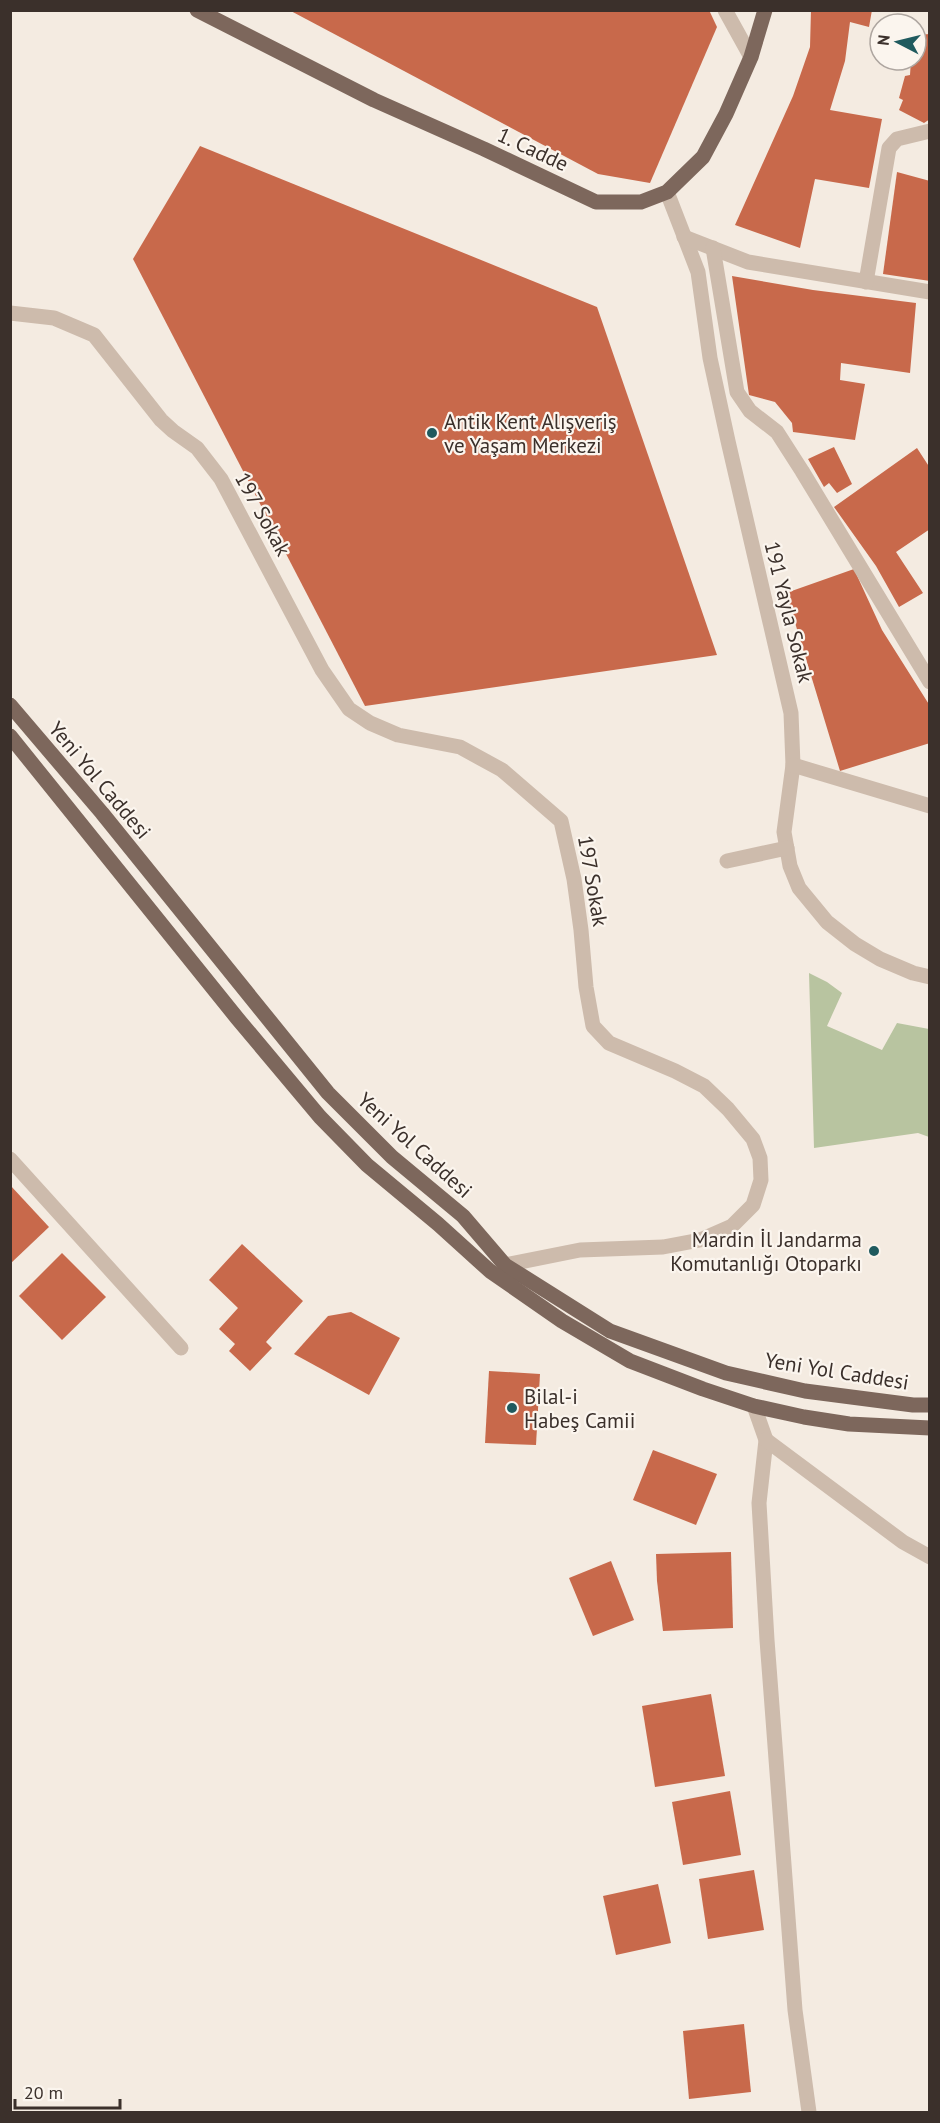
<svg xmlns="http://www.w3.org/2000/svg" width="940" height="2123" viewBox="0 0 940 2123" font-family="'PT Sans',sans-serif">
	<rect width="100%" height="100%" fill="#f4ebe1"/>
	<polygon fill="#b8c4a0" points="809,973 827,982 842,993 827,1026 882,1050 897,1023 929,1029 929,1137 918,1133 814,1148"/>
	<g fill="#c8694b">
		<polygon points="289,10 709,10 717,27 650,183 598,174"/>
		<polygon points="811,10 872,10 869,27 850,22 845,61 830,110 882,119 869,188 815,179 800,248 735,225 793,96 810,47"/>
		<polygon points="930,34 930,119 924,123 899,110 903,100 899,98 905,76 910,75 911,60 916,60 916,35"/>
		<polygon points="200,146 597,307 717,655 365,706 133,259"/>
		<polygon points="897,172 930,181 930,281 883,274"/>
		<polygon points="732,276 813,290 916,303 910,373 841,363 840,380 865,384 855,440 793,432 792,423 775,402 749,395"/>
		<polygon points="834,447 852,484 837,493 829,483 824,487 808,459"/>
		<polygon points="917,448 930,468 930,529 896,552 923,593 899,607 876,566 834,507"/>
		<polygon points="854,569 882,630 930,706 930,743 840,771 786,593"/>
		<polygon points="10,1185 49,1227 10,1264"/>
		<polygon points="242,1244 303,1301 266,1342 272,1348 250,1371 229,1351 235,1344 219,1329 238,1308 209,1280"/>
		<polygon points="62,1253 106,1297 62,1340 19,1296"/>
		<polygon points="351,1312 400,1338 369,1395 294,1354 328,1316"/>
		<polygon points="489,1371 540,1374 536,1445 485,1443"/>
		<polygon points="653,1450 717,1474 696,1525 633,1500"/>
		<polygon points="731,1552 733,1628 663,1631 657,1581 656,1554"/>
		<polygon points="611,1561 634,1620 593,1636 569,1578"/>
		<polygon points="711,1694 725,1776 655,1787 642,1706"/>
		<polygon points="730,1791 741,1855 683,1865 672,1802"/>
		<polygon points="754,1870 764,1930 708,1939 699,1879"/>
		<polygon points="658,1884 671,1943 616,1955 603,1896"/>
		<polygon points="744,2024 751,2092 689,2099 683,2031"/>
	</g>
	<g fill="none" stroke-linecap="round" stroke-linejoin="round">
		<g stroke="#cdbbac" stroke-width="15">
			<polyline points="725,10 751,57"/>
			<polyline points="667,192 698,272 710,358 728,441 791,713 793,765 784,832 790,866 799,888 827,922 855,944 880,959 913,973 930,977"/>
			<polyline points="684,237 748,262 930,292"/>
			<polyline points="713,248 737,392 750,411 777,432 802,471 930,682"/>
			<polyline points="866,282 889,148 897,139 930,131"/>
			<polyline points="10,313 54,318 94,335 161,420 173,431 197,448 221,479 322,670 349,709 370,723 398,735 460,747 502,770 561,821 574,879 581,930 586,987 593,1026 609,1043 675,1071 704,1086 728,1109 753,1139 760,1158 761,1180 753,1205 732,1226 700,1240 663,1247 580,1250 505,1265"/>
			<polyline points="793,765 930,806"/>
			<polyline points="727,861 787,848"/>
			<polyline points="10,1159 181,1348"/>
			<polyline points="754,1406 766,1440 759,1503 767,1640 795,2010 809,2112"/>
			<polyline points="766,1440 903,1542 930,1557"/>
		</g>
		<g stroke="#7d675c" stroke-width="15">
			<polyline points="197,10 374,100 484,149 596,202 641,202 667,192 703,157 726,114 751,57 765,10"/>
			<polyline points="10,705 102,813 328,1093 392,1157 463,1216 505,1265 610,1331 726,1373 805,1391 913,1405 930,1405"/>
			<polyline points="10,736 237,1018 320,1117 367,1165 438,1224 490,1271 562,1321 630,1361 703,1389 754,1406 804,1417 849,1424 930,1428"/>
		</g>
	</g>
	<g fill="#1f5a5e" stroke="#fbf5ee" stroke-width="2">
		<circle cx="432" cy="433" r="6"/>
		<circle cx="874" cy="1251" r="6"/>
		<circle cx="512" cy="1408" r="6"/>
	</g>
	<g text-anchor="middle" dominant-baseline="central" stroke-width="4.5" stroke-linejoin="round" paint-order="stroke">
		<g font-size="21" fill="#3b302b" stroke="#fbf5ee">
			<text transform="translate(533 149) rotate(25)">1. Cadde</text>
			<text transform="translate(263 514) rotate(61)">197 Sokak</text>
			<text transform="translate(789 612) rotate(76)">191 Yayla Sokak</text>
			<text transform="translate(100 780) rotate(50)">Yeni Yol Caddesi</text>
			<text transform="translate(593 881) rotate(80)">197 Sokak</text>
			<text transform="translate(415 1145) rotate(42)">Yeni Yol Caddesi</text>
			<text transform="translate(837 1371) rotate(9)">Yeni Yol Caddesi</text>
		</g>
		<g font-size="21" fill="#3b302b" stroke="#fbf5ee" text-anchor="start">
			<text x="444" y="421">Antik Kent Alışveriş<tspan x="444" dy="24">ve Yaşam Merkezi</tspan></text>
			<text x="862" y="1239" text-anchor="end">Mardin İl Jandarma<tspan x="862" dy="24">Komutanlığı Otoparkı</tspan></text>
			<text x="524" y="1396">Bilal-i<tspan x="524" dy="24">Habeş Camii</tspan></text>
		</g>
	</g>
	<rect width="940" height="2123" fill="none" stroke="#3b302b" stroke-width="24"/>
	<g transform="translate(898 42) rotate(277)"><circle r="28" fill="#fbf5ee" stroke="#aea6a0" stroke-width="1.5"/>
	<path d="M0-4.5L10 22L0 15L-10 22Z" fill="#1f5a5e"/>
	<text y="-9" font-size="16" font-weight="bold" text-anchor="middle" fill="#3b302b">N</text>
	</g>
	<path d="M15 2099v9h105v-9" fill="none" stroke="#3b302b" stroke-width="3"/>
	<text x="24" y="2099" font-size="18" fill="#3b302b" stroke="#fbf5ee" stroke-width="4.5" paint-order="stroke">20 m</text>
</svg>
